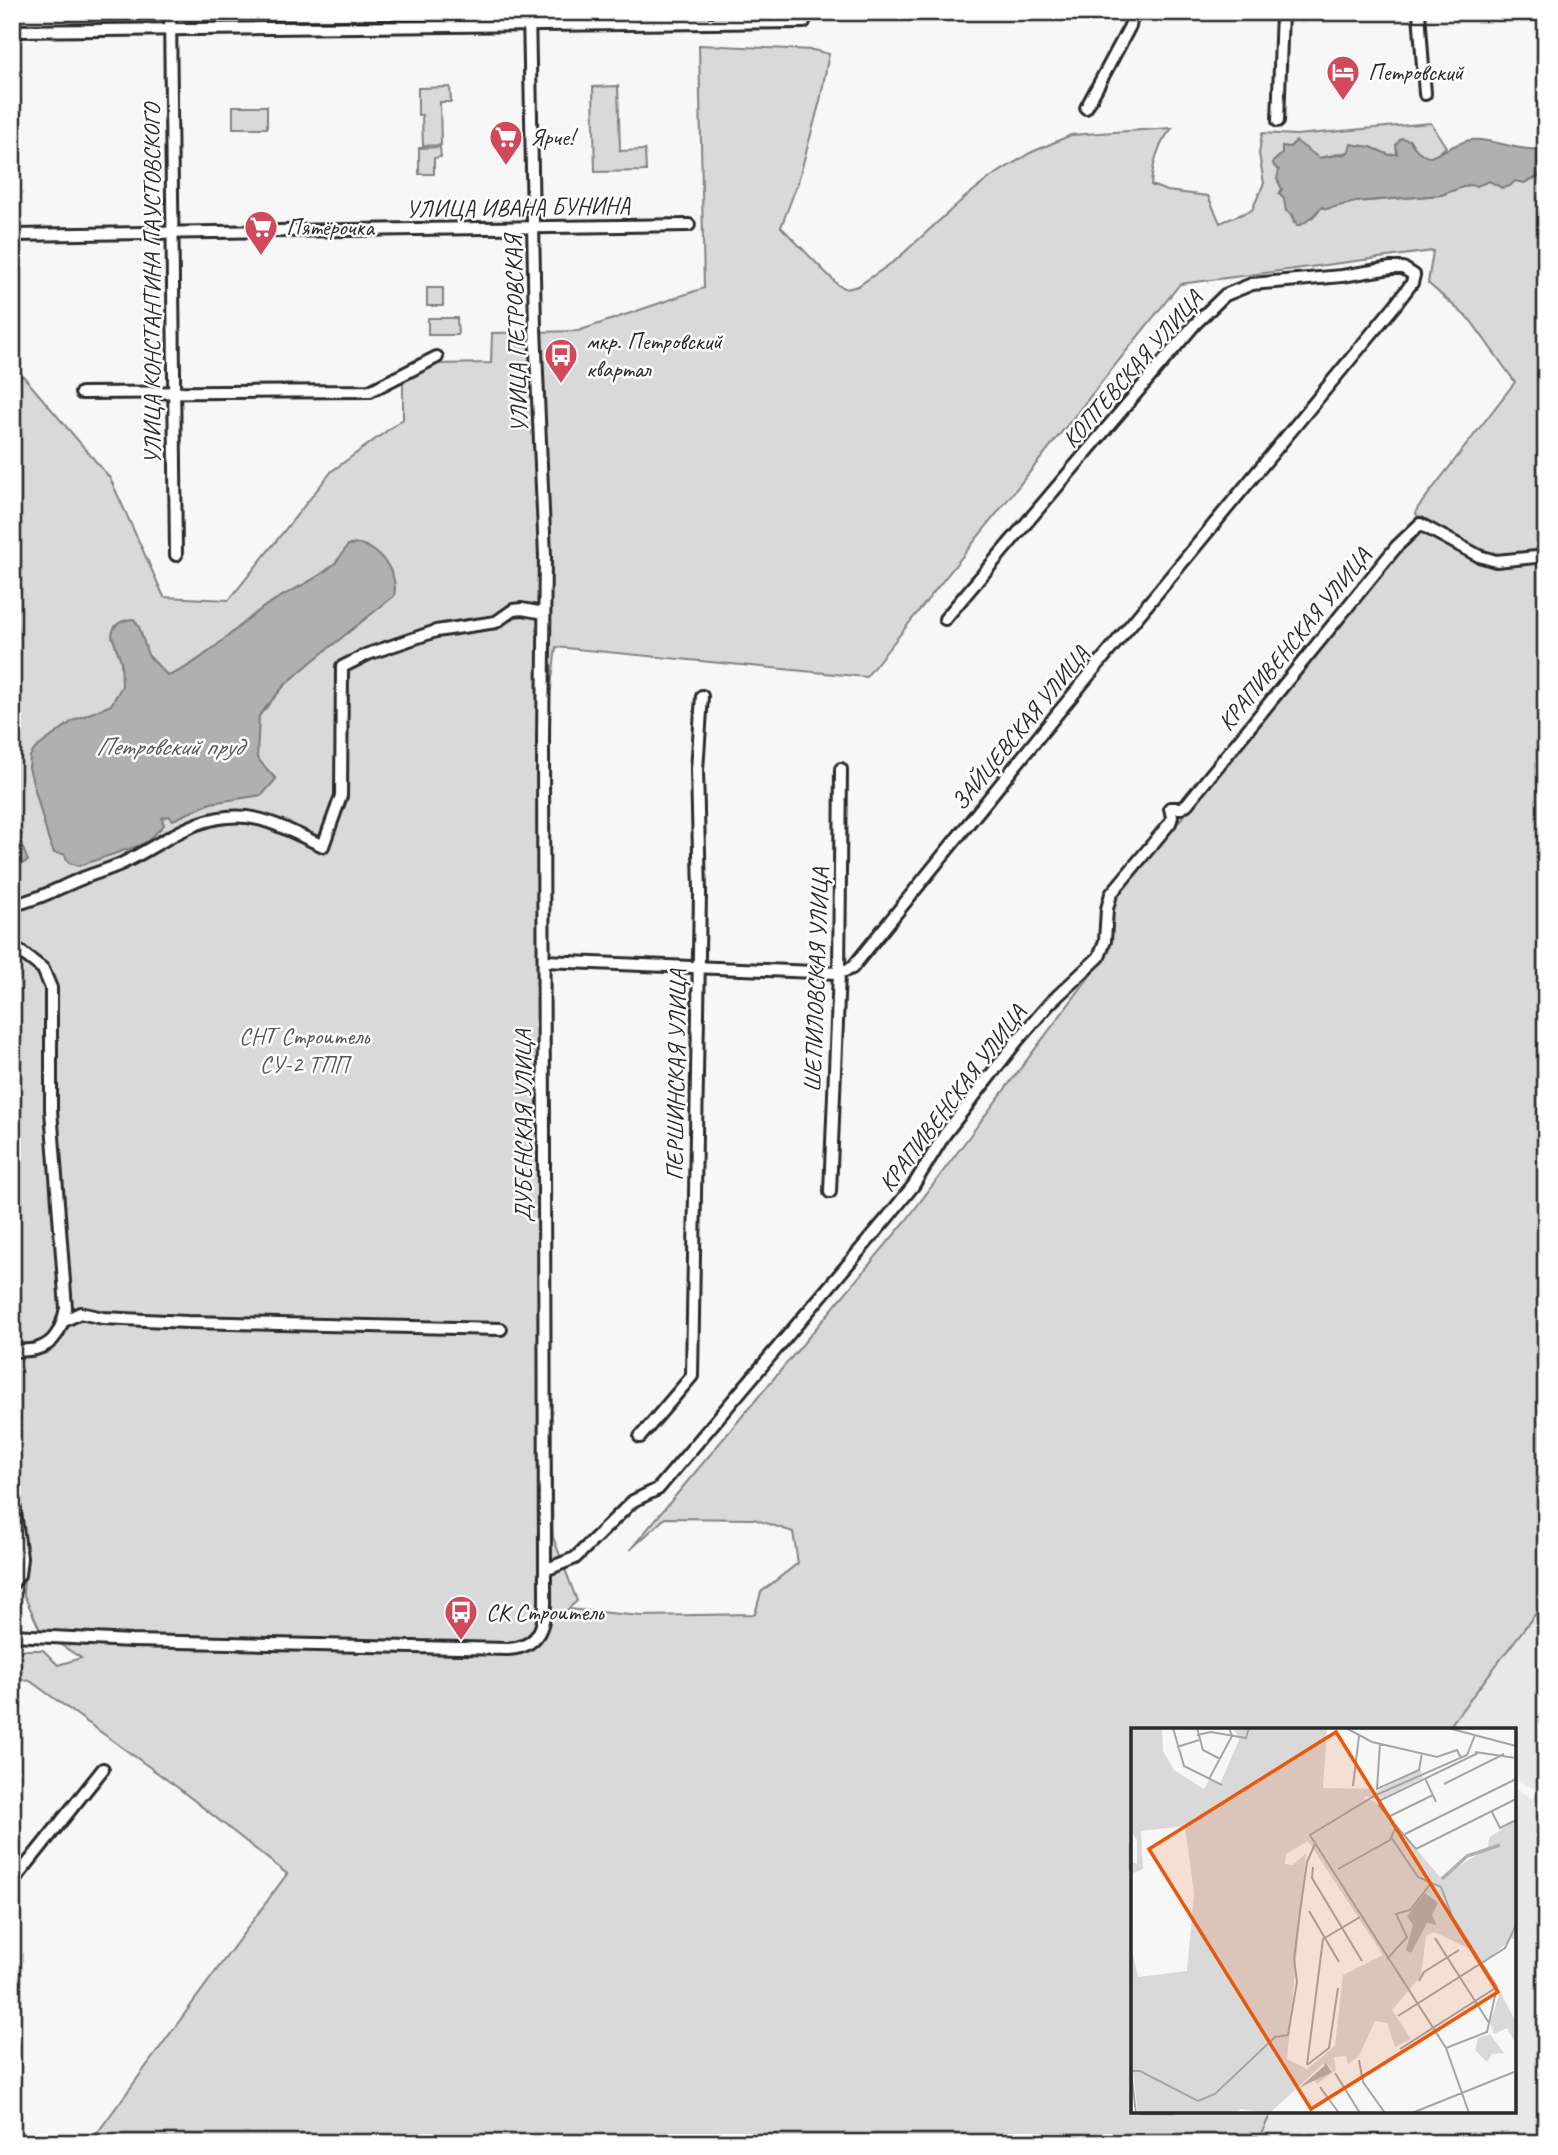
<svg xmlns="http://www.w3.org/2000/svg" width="1558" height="2155" viewBox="0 0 1558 2155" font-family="Caveat,sans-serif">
	<rect width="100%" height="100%" fill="#f7f7f7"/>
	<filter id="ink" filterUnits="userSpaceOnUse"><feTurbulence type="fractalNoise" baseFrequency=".0143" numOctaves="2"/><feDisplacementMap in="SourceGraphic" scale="14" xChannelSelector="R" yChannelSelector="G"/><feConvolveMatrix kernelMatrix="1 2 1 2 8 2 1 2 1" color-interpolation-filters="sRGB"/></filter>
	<g filter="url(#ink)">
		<g fill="#e8e8e8">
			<polygon points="183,12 276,12 277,21 183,21"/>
			<polygon points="1546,1600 1546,1794 1514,1779 1514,1730 1449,1730 1452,1723"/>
			<polygon points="1514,1789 1546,1804 1546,2143 1257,2143 1272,2111 1514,2111"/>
		</g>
		<g fill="#d9d9d9" stroke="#828282" stroke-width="2" fill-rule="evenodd">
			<path d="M699,45L813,50L829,54L820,101L798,182L781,227L838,285L847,289L858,286L896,260L963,199L991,177L1030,153L1071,135L1172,128C1157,146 1153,163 1151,185L1167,191L1208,196L1220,223L1252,210L1264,183L1259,154L1262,133L1296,135L1431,123L1446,147L1434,157H1427L1412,147L1398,154L1389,155L1371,147L1319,158L1295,142L1273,162L1274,166L1279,169L1285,201L1294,223L1312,218L1322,207L1326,209L1355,202L1441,195L1468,185H1477L1489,181L1496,183L1539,177L1546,174V1600L1452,1723L1449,1730H1133V2111H1272L1257,2143H90L287,1874L177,1787L30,1681L12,1678V1606L19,1614L21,1650H43L58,1665L81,1658L41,1632L23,1593L25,1565L12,1458V363L110,478L164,597L229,600L332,471L403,419V380L434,364L491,363L492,333L578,331L704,288ZM1433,251L1428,283L1471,321L1515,382L1417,509L1416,514L1419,518L1418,536L1398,554L1216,778L1114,897L1110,907L1108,952L905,1222L630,1550L665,1518L754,1519L793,1532L798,1563L761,1592L755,1614L641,1616L568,1609L577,1601L553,1537L547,1277L549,999L546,726L556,647L866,677L1180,284Z"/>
			<polygon points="618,86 620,151 645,150 646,171 595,172 593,87"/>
			<polygon points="450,87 451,102 440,102 441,145 423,146 422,115 418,115 418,88"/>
			<rect x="233" y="106" width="34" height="22"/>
			<polygon points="440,147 441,157 434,158 434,174 419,174 419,148"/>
			<rect x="427" y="288" width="16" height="18"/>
			<polygon points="428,318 457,318 458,335 428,335"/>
		</g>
		<g fill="#b0b0b0" stroke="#7b7b7b" stroke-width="2">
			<path d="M1401,138L1410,140C1413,147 1422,157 1430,157C1434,157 1459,141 1471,140C1493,138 1515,151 1537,149L1540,157L1546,162V173L1524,183L1515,181L1510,186L1502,188L1489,181L1477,186L1468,185L1441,195L1355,202L1326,209L1322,207C1313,214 1309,223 1297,226L1293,215L1286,211L1284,199L1279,194L1282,189L1277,179L1279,170L1274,166L1273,162L1282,154V146L1290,147L1296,141L1319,158L1346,154L1349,151L1351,144L1371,147L1389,155L1397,154L1396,145Z"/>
			<path d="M360,544C381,550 399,574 394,596L310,663L284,686L259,716L257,758L276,779L262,795L211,803L173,820L169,816L162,818L164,825L146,843L79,866L69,863L64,854L54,853L48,838L29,768L30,756L35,749L74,720L111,705L122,686L121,661L112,636C113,623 122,620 134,619L139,627L148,655L168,676C200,664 233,630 261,609C284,592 314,583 335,563C340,558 344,551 348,545Z"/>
			<polygon points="12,828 22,834 20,841 28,861 12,868"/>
		</g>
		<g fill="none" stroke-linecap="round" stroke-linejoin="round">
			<defs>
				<g id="street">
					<polyline points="170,12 176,555"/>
					<polyline points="1419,12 1425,94"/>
					<polyline points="12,31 804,22"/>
					<polyline points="1086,108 1130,26 1133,12"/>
					<polyline points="1278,121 1282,12"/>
					<polyline points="12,235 689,225"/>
					<polyline points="81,393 370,391 437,357"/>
					<path d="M12,905C38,900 58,888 83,878C96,873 110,869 123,863C164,843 198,812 247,817C273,820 300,836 323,846L341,796L342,667L368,654L436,631L496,622L513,610L522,609L544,613"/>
					<path d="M12,945L43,969L51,988V1110L66,1308C62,1327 56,1344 36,1349C29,1351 20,1350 12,1351"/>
					<polyline points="544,961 839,973 852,968 1057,714 1396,304 1412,283 1414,275 1403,268 1391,268 1342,276 1252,284 1225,295 1195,324 945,619"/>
					<polyline points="830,1192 839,973 841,769"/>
					<polyline points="64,1321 80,1313 103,1318 187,1322 501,1329"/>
					<polyline points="640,1437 692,1376 700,893 697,770 702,696"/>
					<polyline points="12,1488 21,1558 19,1575 12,1584"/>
					<polyline points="545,1570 575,1558 633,1501 658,1489 888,1217 913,1186 945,1134 1017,1041 1050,1003 1099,957 1105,941 1107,909 1111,894 1170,823 1172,817 1170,808 1181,808 1187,804 1397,546 1420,524 1479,556 1496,561 1546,556"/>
					<path d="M12,1635L132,1641L508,1649C553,1647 544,1603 545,1570L543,738L545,556L535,328L529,12"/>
					<polyline points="12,1883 103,1769"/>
				</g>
			</defs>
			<use href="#street" stroke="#2b2b2b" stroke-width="16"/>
			<use href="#street" stroke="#fff" stroke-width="10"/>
		</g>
	</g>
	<defs>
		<symbol id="hotel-pin" viewBox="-11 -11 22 30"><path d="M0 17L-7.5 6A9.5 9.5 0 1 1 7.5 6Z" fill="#d1495b" stroke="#fff"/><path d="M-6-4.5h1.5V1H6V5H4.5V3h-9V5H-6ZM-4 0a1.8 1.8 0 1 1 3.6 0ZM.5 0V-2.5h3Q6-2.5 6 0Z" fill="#fff"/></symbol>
		<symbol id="supermarket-pin" viewBox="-11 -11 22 30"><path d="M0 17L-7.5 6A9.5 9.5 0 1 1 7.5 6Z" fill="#d1495b" stroke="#fff"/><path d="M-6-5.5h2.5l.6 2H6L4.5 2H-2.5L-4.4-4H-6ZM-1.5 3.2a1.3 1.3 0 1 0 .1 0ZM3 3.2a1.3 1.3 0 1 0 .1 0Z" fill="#fff"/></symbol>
		<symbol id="bus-pin" viewBox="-11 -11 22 30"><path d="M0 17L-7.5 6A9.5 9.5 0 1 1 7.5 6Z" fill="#d1495b" stroke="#fff"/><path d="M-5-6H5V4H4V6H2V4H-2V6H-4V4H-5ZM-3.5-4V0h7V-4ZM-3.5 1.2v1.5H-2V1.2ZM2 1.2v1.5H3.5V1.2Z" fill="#fff"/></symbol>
	</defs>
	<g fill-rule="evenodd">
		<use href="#hotel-pin" x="1324" y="53" width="38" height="52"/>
		<use href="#supermarket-pin" x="487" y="118" width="38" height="52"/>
		<use href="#supermarket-pin" x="242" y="208" width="38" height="52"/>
		<use href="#bus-pin" x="542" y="336" width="38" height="52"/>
		<use href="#bus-pin" x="442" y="1593" width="38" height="52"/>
	</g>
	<g text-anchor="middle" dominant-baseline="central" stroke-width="5" stroke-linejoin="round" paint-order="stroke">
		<g font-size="24" fill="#2b2b2b" stroke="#fff" text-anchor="start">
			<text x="1368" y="72">Петровский</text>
			<text x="530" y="137">Ярче!</text>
			<text x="286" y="227">Пятёрочка</text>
			<text x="586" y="341">мкр. Петровский<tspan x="586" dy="28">квартал</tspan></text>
			<text x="486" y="1612">СК Строитель</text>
		</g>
		<g font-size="24" fill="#2b2b2b" stroke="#fff">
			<text transform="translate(518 207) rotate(-1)">УЛИЦА ИВАНА БУНИНА</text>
			<text transform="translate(152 284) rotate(-90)">УЛИЦА КОНСТАНТИНА ПАУСТОВСКОГО</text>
			<text transform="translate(516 334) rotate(-92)">УЛИЦА ПЕТРОВСКАЯ</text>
			<text transform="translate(1132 369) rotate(-49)">КОПТЕВСКАЯ УЛИЦА</text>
			<text transform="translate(1294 639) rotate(-51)">КРАПИВЕНСКАЯ УЛИЦА</text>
			<text transform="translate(1020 728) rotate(-51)">ЗАЙЦЕВСКАЯ УЛИЦА</text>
			<text transform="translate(816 980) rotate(-88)">ШЕПИЛОВСКАЯ УЛИЦА</text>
			<text transform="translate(676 1075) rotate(-89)">ПЕРШИНСКАЯ УЛИЦА</text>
			<text transform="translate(952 1098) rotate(-53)">КРАПИВЕНСКАЯ УЛИЦА</text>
			<text transform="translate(523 1126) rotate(-90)">ДУБЕНСКАЯ УЛИЦА</text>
		</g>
		<g font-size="24" fill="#565656" stroke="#fff">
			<text x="304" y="1036">СНТ Строитель<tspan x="304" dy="28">СУ-2 ТПП</tspan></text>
		</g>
		<g font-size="26" font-style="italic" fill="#5a5a5a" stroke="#fff">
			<text x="169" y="746">Петровский пруд</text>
		</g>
	</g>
	<g transform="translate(1131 1728)">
		<rect width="385" height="385" fill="#f7f7f7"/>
		<path d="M0,0H31L32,23L43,42L73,61L78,52L89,56L108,12L103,0H196L192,60L243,61V65L289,40L292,50L247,72L235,68L233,70L245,74L309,149L357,120L358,110L385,91V211H380L353,235L341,222L303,204L295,208L290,248L261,282L280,311L264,319L256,295L244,293L228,328L217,336L215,328L203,329L205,342L186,356L183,352L202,342L194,334L139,385L109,381L107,385H7L0,329V217L7,249L56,243L63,165L54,98L10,103L12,141L0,146L1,134L6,136V112L0,104ZM177,113L252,227L212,247L204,318L176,341L156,331L175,125L162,137L154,136L155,126ZM369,264L385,294V317L376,300L363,306L359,295ZM359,306L373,325L361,326L356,334L344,322L347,310Z" fill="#d9d9d9" fill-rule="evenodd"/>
		<path d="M294,165L307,175L301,187L306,197L296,195L280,225L275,222L282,197L276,188ZM194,334L201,344L168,360L193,338Z" fill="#b0b0b0"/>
		<path fill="none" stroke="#b0b0b0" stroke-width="3.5" d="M311,151L336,128L369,117"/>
		<path fill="none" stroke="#a5a5a5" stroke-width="2" d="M42,0L53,38L91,57M66,0L72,22L89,31M215,0L241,14L306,29L326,22L330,30M317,0L385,18M66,7L80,4L115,10L118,0M249,15L246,61L288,42L291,25M46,19L68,12M344,24L385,30M347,25L248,73V78L285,121L385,71M294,50L305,74M78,51L101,8L98,0M313,56L373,26M222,58L228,8M361,84L369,100L385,92M257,89L302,67M274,106L385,51M260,109L287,149L310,159L321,188L366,259L356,304L315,320M182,139L181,150L231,233M207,141L259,112L265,99M178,183L208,234M304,210L358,295M256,231L276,209L265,186L279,182L301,154M288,253L293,244L328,222M267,288L374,220L385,197M269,321L366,259M228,332L232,354L254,385M176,337L192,211L229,189M176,337L198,320L207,260M0,343H9L67,373L84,366L144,309L157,307L166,254L163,231L169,184L176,134L184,116M0,343L5,385M204,345L229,385M189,359L208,385M281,385L383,344M338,385L315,320L179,107L245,67L336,27L344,7"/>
		<path fill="#e8590c" fill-opacity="0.15" stroke="#e8590c" stroke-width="3.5" d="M205,4L367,264L180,381L18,121Z"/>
		<rect width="385" height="385" fill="none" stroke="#2b2b2b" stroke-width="3.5"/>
	</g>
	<rect width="1558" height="2155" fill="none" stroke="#fff" stroke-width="42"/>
	<rect x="21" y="21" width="1516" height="2113" fill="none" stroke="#2b2b2b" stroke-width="2.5" filter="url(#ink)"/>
</svg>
